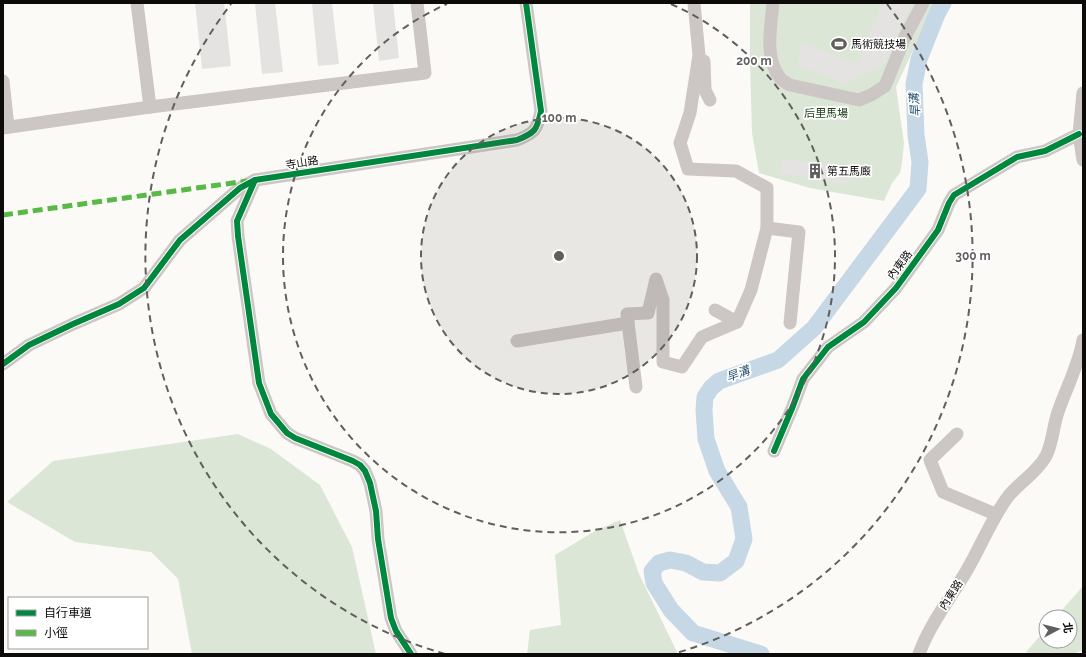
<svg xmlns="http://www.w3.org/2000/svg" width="1086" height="657" viewBox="0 0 1086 657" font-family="Raleway,'Noto Sans TC',sans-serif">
	<rect width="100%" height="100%" fill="#fcfaf7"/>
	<g fill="#dce6d6">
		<polygon points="750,3 935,3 896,87 904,143 902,163 900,173 892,183 884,201 810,188 759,173 752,133 750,64"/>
		<polygon points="238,434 271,449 320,485 352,547 376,654 192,654 178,579 151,552 75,542 7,502 53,461"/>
		<polygon points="620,520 639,574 678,654 527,654 530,630 561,625 555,555 595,531"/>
		<polygon points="1083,586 1083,650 1073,654 1030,654 1026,652 1046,629 1046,641 1070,641 1070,617 1056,617"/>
	</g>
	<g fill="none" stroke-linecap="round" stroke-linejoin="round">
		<polyline stroke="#c6d8e6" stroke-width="17" points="761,654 693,633 671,610 654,583 652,571 659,563 670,560 686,563 703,572 720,573 736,561 744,539 739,507 717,471 706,439 704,410 705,397 711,388 719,381 778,360 814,328 918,189 920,162 916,135 914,84 919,59 937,14 943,3"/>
	</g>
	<g fill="#e4e3e2">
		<polygon points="195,3 224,3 231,66 202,69"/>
		<polygon points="255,3 275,3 283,72 262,74"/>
		<polygon points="312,3 332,3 339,64 318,66"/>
		<polygon points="373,3 393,3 399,58 379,61"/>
		<polygon points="882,3 912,3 885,63 846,84 798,65 801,42 857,65"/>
		<polygon points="783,158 850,170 848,185 780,173"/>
	</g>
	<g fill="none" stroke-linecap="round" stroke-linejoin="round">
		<g stroke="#ccc7c5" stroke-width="13">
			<polyline points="137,3 150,107"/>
			<path d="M773,3C771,27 764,57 780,78C782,81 787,83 790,85L859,100L871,95L885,86L905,37L923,3"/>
			<polyline points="704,61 705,90 710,100"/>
			<polyline points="3,81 8,127"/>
			<polyline points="1083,93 1079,134 1083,160"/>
			<polyline points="3,128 150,107 425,73 417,3"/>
			<polyline points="255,180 237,221 238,236 259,383 271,414 287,433 295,438 353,461 360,465 365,471 370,483 376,511 378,539 391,618 396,631 411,654"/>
			<polyline points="767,228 799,232 790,323"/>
			<polyline points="715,310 737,322"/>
			<polyline points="517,341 628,323"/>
			<path d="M3,364L29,345L73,324L119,304L144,288L180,240L240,188L255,180L517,140C535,133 537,130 541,111L526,3"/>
			<polyline points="636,387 627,314 648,313 656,279 663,300 663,362 682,367 702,337 737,322 751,290 767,228 767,188 736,171 688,169 680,143 690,113 699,55 694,3"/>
			<polyline points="957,434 930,460 943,492 995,514"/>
			<polyline points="774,451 793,406 803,379 828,347 864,322 896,288 938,230 949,203 954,195 1017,157 1045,151 1079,134"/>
			<path d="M919,654C930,623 951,598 967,570C981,546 991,520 1007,498C1018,483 1037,473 1046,456C1053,442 1053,426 1058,412C1066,388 1079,365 1083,340"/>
		</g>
		<polyline stroke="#58b947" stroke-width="5" stroke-dasharray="10 5" stroke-linecap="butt" points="3,215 247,181"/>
		<defs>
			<g id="cycleway">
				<polyline points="255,180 237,221 238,236 259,383 271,414 287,433 295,438 353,461 360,465 365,471 370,483 376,511 378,539 391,618 396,631 411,654"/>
				<path d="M3,364L29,345L73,324L119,304L144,288L180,240L240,188L255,180L517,140C535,133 537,130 541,111L526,3"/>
				<polyline points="774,451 793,406 803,379 828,347 864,322 896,288 938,230 949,203 954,195 1017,157 1045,151 1079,134"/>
			</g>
		</defs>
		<use href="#cycleway" stroke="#fff" stroke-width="8"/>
		<use href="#cycleway" stroke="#00873e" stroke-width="6"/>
	</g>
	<circle cx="559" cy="256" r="138" fill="#615f5d" fill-opacity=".12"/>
	<g fill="none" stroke="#615f5d" stroke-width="2" stroke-dasharray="7 5">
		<circle cx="559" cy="256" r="138"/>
		<path d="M671 4A276 276 0 1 1 447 4"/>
		<path d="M445 654A414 414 0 0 1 231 4M887 4A414 414 0 0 1 673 654"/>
	</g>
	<defs>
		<symbol id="stadium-bare" viewBox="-9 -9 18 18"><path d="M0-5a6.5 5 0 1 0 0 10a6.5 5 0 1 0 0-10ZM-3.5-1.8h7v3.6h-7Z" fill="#615f5d" stroke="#fff" stroke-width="2.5" paint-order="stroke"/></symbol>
		<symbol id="building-bare" viewBox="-9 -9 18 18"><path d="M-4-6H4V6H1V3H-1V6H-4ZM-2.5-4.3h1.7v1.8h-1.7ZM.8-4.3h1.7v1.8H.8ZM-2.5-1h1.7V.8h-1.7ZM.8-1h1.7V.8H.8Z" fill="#615f5d" stroke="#fff" stroke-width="2.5" paint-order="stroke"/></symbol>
	</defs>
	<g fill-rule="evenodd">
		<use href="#stadium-bare" x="828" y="33" width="22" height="22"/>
		<use href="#building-bare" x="804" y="160" width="22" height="22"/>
	</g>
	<g text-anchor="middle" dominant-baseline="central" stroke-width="3.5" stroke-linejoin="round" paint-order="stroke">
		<g font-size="11" fill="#0d0b0a" stroke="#fff" text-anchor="start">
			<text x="851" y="44">馬術競技場</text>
			<text x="827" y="171">第五馬廄</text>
		</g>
		<g font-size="11" fill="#23401a" stroke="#fff">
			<text x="826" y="113">后里馬場</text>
		</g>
		<g font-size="11" fill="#0d0b0a" stroke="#fff">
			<text transform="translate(302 163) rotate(-9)">寺山路</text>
			<text transform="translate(900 265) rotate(-53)">內東路</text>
			<text transform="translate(951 595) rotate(-57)">內東路</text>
		</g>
		<g font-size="12" font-style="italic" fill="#295474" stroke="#fff">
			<text transform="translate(915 105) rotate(-95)">旱溝</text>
			<text transform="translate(738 374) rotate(-20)">旱溝</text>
		</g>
	</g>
	<circle cx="559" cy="256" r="6" fill="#615f5d" stroke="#fff" stroke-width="2"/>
	<g font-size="12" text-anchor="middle" font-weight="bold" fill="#615f5d" stroke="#fff" stroke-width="3.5" stroke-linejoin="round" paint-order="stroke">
		<text x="754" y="65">200 m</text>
		<text x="559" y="122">100 m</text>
		<text x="973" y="260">300 m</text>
	</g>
	<rect width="1086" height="657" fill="none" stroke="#0d0b0a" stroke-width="8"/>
	<rect x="8" y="597" width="140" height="52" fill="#ffffff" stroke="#9e9d9d"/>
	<rect x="16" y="610" width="20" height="6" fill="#00873e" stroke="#9e9d9d"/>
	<text x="44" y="617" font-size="12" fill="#0d0b0a">自行車道</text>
	<rect x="16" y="630" width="20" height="6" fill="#58b947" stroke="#9e9d9d"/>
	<text x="44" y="637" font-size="12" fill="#0d0b0a">小徑</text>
	<g transform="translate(1058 629) rotate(83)"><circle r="19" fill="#ffffff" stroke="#9e9d9d"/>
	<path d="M0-3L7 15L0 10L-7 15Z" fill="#615f5d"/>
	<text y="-6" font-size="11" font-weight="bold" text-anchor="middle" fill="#0d0b0a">北</text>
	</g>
</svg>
